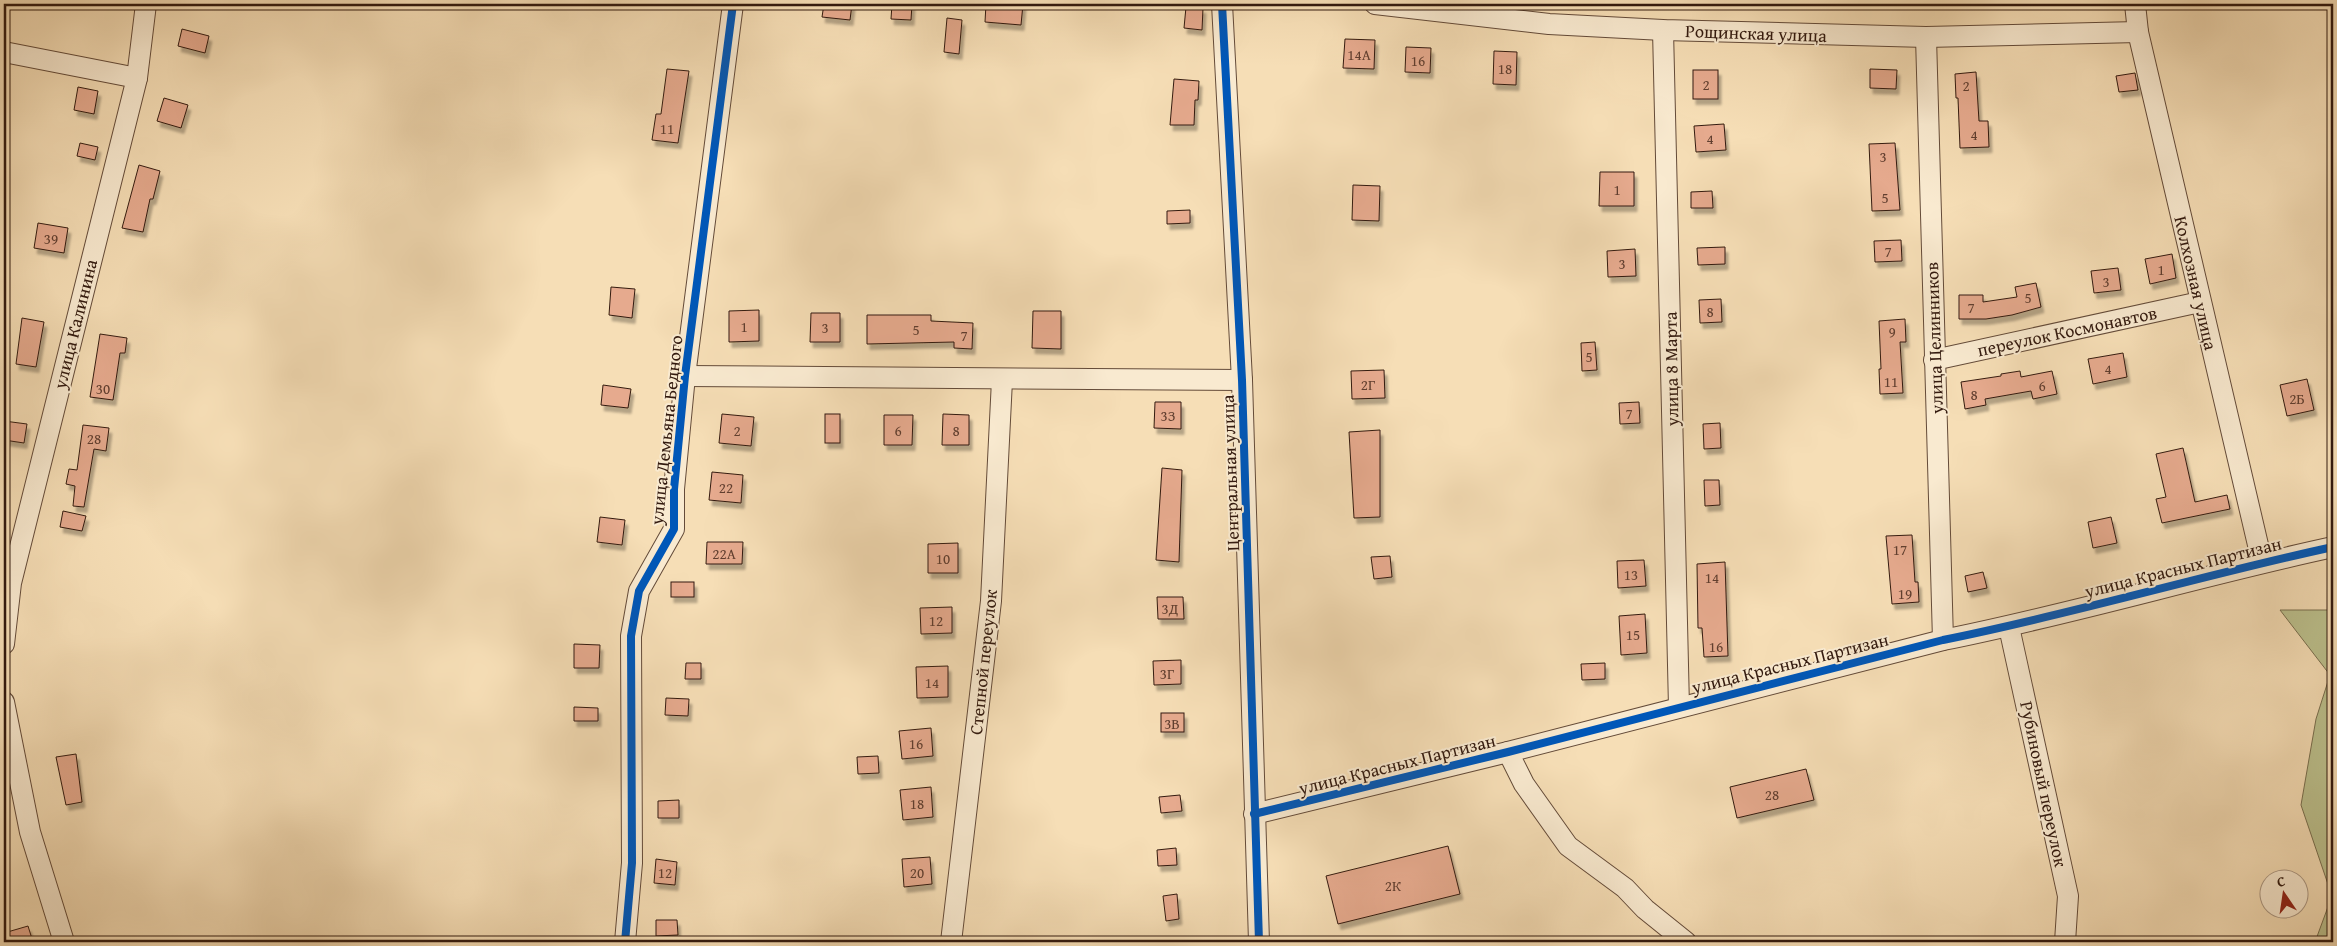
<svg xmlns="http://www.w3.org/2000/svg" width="2337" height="946" viewBox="0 0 2337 946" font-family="'Gentium Book Plus',serif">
	<defs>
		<filter id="shadow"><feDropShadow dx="3" dy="5.5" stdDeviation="1" flood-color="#0004"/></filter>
	</defs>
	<rect width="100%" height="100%" fill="#f6deb6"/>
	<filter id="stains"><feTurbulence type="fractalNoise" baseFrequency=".004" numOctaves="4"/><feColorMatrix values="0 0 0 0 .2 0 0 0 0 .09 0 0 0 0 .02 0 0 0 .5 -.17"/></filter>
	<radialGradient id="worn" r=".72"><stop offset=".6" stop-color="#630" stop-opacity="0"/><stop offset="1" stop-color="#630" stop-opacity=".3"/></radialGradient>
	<polygon fill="#bcc18e" stroke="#786e4e" points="2280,610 2333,610 2333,942 2315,942 2332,896 2301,805 2316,719 2330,675"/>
	<g fill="#e6aa8e" stroke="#331a0f" filter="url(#shadow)">
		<polygon points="824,4 852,4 850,20 822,17"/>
		<polygon points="892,4 912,4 911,20 891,19"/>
		<polygon points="986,4 1023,4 1021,25 985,22"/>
		<polygon points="1186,7 1203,8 1202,30 1184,28"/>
		<polygon points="947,18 962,20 959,54 944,52"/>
		<polygon points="182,29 209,36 205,53 178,46"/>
		<polygon points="1345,39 1375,40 1374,69 1343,68"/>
		<polygon points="1406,47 1431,48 1430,73 1405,72"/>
		<polygon points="1494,51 1517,52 1516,85 1493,84"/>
		<polygon points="667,69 689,71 678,143 652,140 656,114 661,114"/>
		<polygon points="1870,69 1897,70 1896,89 1870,88"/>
		<rect x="1693" y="70" width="25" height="29"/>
		<polygon points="1976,72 1979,121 1988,121 1989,147 1960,148 1958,98 1956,98 1955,74"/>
		<polygon points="2135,73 2138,90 2119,92 2116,76"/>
		<polygon points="1174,79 1199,81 1198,100 1195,100 1194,125 1170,125"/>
		<polygon points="78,87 98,91 94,114 74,110"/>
		<polygon points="164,98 188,105 181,128 157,121"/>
		<polygon points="1724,124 1726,150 1696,152 1694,126"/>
		<polygon points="80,143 98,147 95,160 77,156"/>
		<polygon points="1895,143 1900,210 1872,211 1869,144"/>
		<polygon points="139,165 160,171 153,199 150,199 143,232 122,228"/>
		<polygon points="1600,172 1634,172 1634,206 1599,206"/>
		<polygon points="1353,185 1380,186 1379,221 1352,220"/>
		<polygon points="1712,191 1713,208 1691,208 1691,192"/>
		<polygon points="1190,210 1190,223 1167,224 1167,211"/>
		<polygon points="38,223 68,228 64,253 34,248"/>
		<polygon points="1901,240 1902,261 1875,262 1874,241"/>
		<polygon points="1725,247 1725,264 1698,265 1697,248"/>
		<polygon points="1635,249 1636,276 1608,277 1607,251"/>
		<polygon points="2172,254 2176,278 2150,284 2145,259"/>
		<polygon points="2118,268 2121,290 2094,293 2091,271"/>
		<polygon points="2036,283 2041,307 2012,315 1986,319 1959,319 1959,295 1983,295 1983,302 2017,297 2015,287"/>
		<polygon points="611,287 635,289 632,318 609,315"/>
		<polygon points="1721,299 1722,322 1700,323 1699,300"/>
		<polygon points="759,310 759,341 729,342 729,311"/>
		<polygon points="1033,311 1061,311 1061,349 1032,348"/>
		<polygon points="811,313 840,313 840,342 810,342"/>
		<polygon points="867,315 931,315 931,321 973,323 972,349 954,348 954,342 867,344"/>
		<polygon points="22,318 44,322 36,367 16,364"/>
		<polygon points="1905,319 1906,342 1900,342 1903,393 1880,394 1879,369 1881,369 1879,321"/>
		<polygon points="100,334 127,338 125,353 120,353 113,400 90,397"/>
		<polygon points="1595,342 1597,370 1582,371 1581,343"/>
		<polygon points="2123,353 2127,377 2093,384 2088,359"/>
		<polygon points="1384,370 1385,398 1352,399 1351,371"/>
		<polygon points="2020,371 2021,377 2052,371 2057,394 2033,399 2031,391 1985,399 1986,405 1965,409 1961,382 2001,376 2001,374"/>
		<polygon points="2307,379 2314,410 2287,416 2280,385"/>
		<polygon points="603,385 631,389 628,408 601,405"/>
		<polygon points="1155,402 1181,402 1181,429 1154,428"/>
		<polygon points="1639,402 1640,423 1620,424 1619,403"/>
		<polygon points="722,414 754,417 751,446 719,443"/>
		<rect x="825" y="414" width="15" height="29"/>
		<polygon points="943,414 969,415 969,445 942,445"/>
		<polygon points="884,415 913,415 912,445 884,445"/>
		<polygon points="4,421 27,424 24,443 4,440"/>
		<polygon points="1720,423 1721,448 1704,449 1703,424"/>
		<polygon points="83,425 109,428 106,451 94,449 84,507 73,506 75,486 66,484 69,469 77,470"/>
		<polygon points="1380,430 1380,517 1354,518 1349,432"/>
		<polygon points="2183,448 2195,502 2227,495 2230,509 2162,523 2156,499 2166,497 2156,454"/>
		<polygon points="1162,468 1182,470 1179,562 1156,560"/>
		<polygon points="712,472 743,475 741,503 709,500"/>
		<polygon points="1704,480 1719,480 1720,505 1705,506"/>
		<polygon points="63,511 86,516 82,531 60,527"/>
		<polygon points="600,517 625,520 622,545 597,542"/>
		<polygon points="2111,517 2117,543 2093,548 2088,522"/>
		<polygon points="1912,535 1915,582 1918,582 1919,602 1892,604 1886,536"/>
		<polygon points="707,542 743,542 742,564 706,564"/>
		<polygon points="958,543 958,573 928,573 928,544"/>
		<polygon points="1390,556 1392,577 1374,579 1371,557"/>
		<polygon points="1644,560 1646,586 1618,588 1617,561"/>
		<polygon points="1725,562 1728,656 1704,657 1702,628 1698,628 1697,564"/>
		<polygon points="1983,572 1987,588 1968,592 1965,576"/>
		<rect x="671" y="582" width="23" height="15"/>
		<polygon points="1157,597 1183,597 1184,619 1158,619"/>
		<polygon points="952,607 952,633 921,634 920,608"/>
		<polygon points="1645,614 1647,653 1621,655 1619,616"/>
		<polygon points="574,644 600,645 599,668 574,668"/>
		<polygon points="1181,660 1181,684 1154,685 1153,661"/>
		<polygon points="686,663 701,663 701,679 685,679"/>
		<polygon points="1605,663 1605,679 1582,680 1581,664"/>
		<polygon points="948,666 948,697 917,698 916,667"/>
		<polygon points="666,698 689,699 688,716 665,715"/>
		<polygon points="574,707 598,708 598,721 574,721"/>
		<rect x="1161" y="713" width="23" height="19"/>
		<polygon points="931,728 933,756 902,759 899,731"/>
		<polygon points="76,754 82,802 66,805 56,757"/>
		<polygon points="878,756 879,773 858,774 857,757"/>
		<polygon points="1806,769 1814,800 1737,818 1730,787"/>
		<polygon points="931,787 933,817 903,820 900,790"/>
		<polygon points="1180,795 1182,811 1161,813 1159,797"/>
		<polygon points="679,800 679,818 658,818 658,801"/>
		<polygon points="1448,846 1460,894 1338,924 1326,876"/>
		<polygon points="1176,848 1177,865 1158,866 1157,850"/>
		<polygon points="930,857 932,884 904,887 902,859"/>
		<polygon points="656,859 677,862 675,885 654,883"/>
		<polygon points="1177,894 1179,919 1166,921 1163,896"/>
		<polygon points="656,920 677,920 678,935 656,936"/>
		<polygon points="28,926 33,942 4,942 4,933"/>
	</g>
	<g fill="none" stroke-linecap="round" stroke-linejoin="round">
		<defs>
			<g id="minor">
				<polyline points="1222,4 1242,380 1259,942"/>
				<polyline points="1375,4 1549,24 1663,30 1926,37 2138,32"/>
				<polyline points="2135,4 2138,32 2262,562"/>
				<polyline points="1663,30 1679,707"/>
				<polyline points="1926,37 1943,640"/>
				<polyline points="4,52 137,78"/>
				<polyline points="1934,360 2200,302"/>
				<polyline points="685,376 1242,380"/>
				<polyline points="2009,627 2068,896 2065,942"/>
				<polyline points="4,644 11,583 137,78 146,4"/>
				<polyline points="4,702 30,832 64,942"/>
				<polyline points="1508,752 1524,784 1568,846 1625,888 1645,909 1686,942"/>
				<path d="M1254,814L1508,752L1943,640C2074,614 2203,575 2333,547"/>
				<polyline points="625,942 632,863 631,636 639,591 674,529 674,489 685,376 733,4"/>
				<polyline points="951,942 991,601 1002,380"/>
			</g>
		</defs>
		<use href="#minor" stroke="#644b39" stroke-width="22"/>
		<use href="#minor" stroke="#f9ead0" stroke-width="20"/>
		<defs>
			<g id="cycleway">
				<polyline points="1222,4 1242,380 1259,942"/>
				<path d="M1254,814L1508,752L1943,640C2074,614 2203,575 2333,547"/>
				<polyline points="625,942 632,863 631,636 639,591 674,529 674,489 685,376 733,4"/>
			</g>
		</defs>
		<use href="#cycleway" stroke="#f9ead0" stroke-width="11"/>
		<use href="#cycleway" stroke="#0057b8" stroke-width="8"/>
	</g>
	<g text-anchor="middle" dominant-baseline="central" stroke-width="4" stroke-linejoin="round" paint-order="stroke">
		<g font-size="15" fill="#603e2f">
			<text x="1359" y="54">14А</text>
			<text x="1418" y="60">16</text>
			<text x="1505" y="68">18</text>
			<text x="1706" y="84">2</text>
			<text x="1966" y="85">2</text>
			<text x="667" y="128">11</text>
			<text x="1974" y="134">4</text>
			<text x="1710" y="138">4</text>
			<text x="1883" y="156">3</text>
			<text x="1617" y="189">1</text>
			<text x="1885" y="197">5</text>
			<text x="51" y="238">39</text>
			<text x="1888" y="251">7</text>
			<text x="1622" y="263">3</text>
			<text x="2161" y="269">1</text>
			<text x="2106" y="281">3</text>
			<text x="2028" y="297">5</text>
			<text x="1971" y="307">7</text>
			<text x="1710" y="311">8</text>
			<text x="744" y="326">1</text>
			<text x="825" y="327">3</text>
			<text x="916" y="329">5</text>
			<text x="1892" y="331">9</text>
			<text x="964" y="335">7</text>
			<text x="1589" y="356">5</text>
			<text x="2108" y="368">4</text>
			<text x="1891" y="381">11</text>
			<text x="1368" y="384">2Г</text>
			<text x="2042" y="385">6</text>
			<text x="103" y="388">30</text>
			<text x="1974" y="394">8</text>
			<text x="2297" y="398">2Б</text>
			<text x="1629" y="413">7</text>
			<text x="1168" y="415">3З</text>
			<text x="737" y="430">2</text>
			<text x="898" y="430">6</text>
			<text x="956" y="430">8</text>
			<text x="94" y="438">28</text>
			<text x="726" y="487">22</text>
			<text x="1900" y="549">17</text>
			<text x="724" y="553">22А</text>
			<text x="943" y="558">10</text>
			<text x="1631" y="574">13</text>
			<text x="1712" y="577">14</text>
			<text x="1905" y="593">19</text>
			<text x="1170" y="608">3Д</text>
			<text x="936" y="620">12</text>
			<text x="1633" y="634">15</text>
			<text x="1716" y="646">16</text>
			<text x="1167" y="673">3Г</text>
			<text x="932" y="682">14</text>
			<text x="1172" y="723">3В</text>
			<text x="916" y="743">16</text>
			<text x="1772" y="794">28</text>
			<text x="917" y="803">18</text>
			<text x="665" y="872">12</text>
			<text x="917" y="872">20</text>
			<text x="1393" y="885">2К</text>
		</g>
		<g font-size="18" fill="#331a0f" stroke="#f9ead0">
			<text transform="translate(1756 33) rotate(2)">Рощинская улица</text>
			<text transform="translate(2196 283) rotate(77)">Колхозная улица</text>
			<text transform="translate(75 324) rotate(-76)">улица Калинина</text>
			<text transform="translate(2067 331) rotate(-12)">переулок Космонавтов</text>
			<text transform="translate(1934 338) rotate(-92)">улица Целинников</text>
			<text transform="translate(1671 369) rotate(-91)">улица 8 Марта</text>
			<text transform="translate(666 430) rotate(-84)">улица Демьяна Бедного</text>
			<text transform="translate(1230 473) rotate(-92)">Центральная улица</text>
			<text transform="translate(2183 567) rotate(-14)">улица Красных Партизан</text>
			<text transform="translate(983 662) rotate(-84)">Степной переулок</text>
			<text transform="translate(1790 663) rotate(-14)">улица Красных Партизан</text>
			<text transform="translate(1397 764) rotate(-14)">улица Красных Партизан</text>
			<text transform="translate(2044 784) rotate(78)">Рубиновый переулок</text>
		</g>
	</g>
	<rect width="2337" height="946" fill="none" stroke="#f6deb6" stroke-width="20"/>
	<rect x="5" y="5" width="2327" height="936" fill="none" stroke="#331a0f" stroke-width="2.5"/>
	<rect x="10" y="10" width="2317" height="926" fill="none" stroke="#331a0f"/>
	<g transform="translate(2284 894) rotate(347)"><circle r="24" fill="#f9ead0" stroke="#aa9783"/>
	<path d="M0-4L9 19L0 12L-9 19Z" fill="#8f2418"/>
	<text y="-8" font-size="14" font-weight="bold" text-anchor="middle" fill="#331a0f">С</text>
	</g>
	<rect width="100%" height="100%" filter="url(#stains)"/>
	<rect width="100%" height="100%" fill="url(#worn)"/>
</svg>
